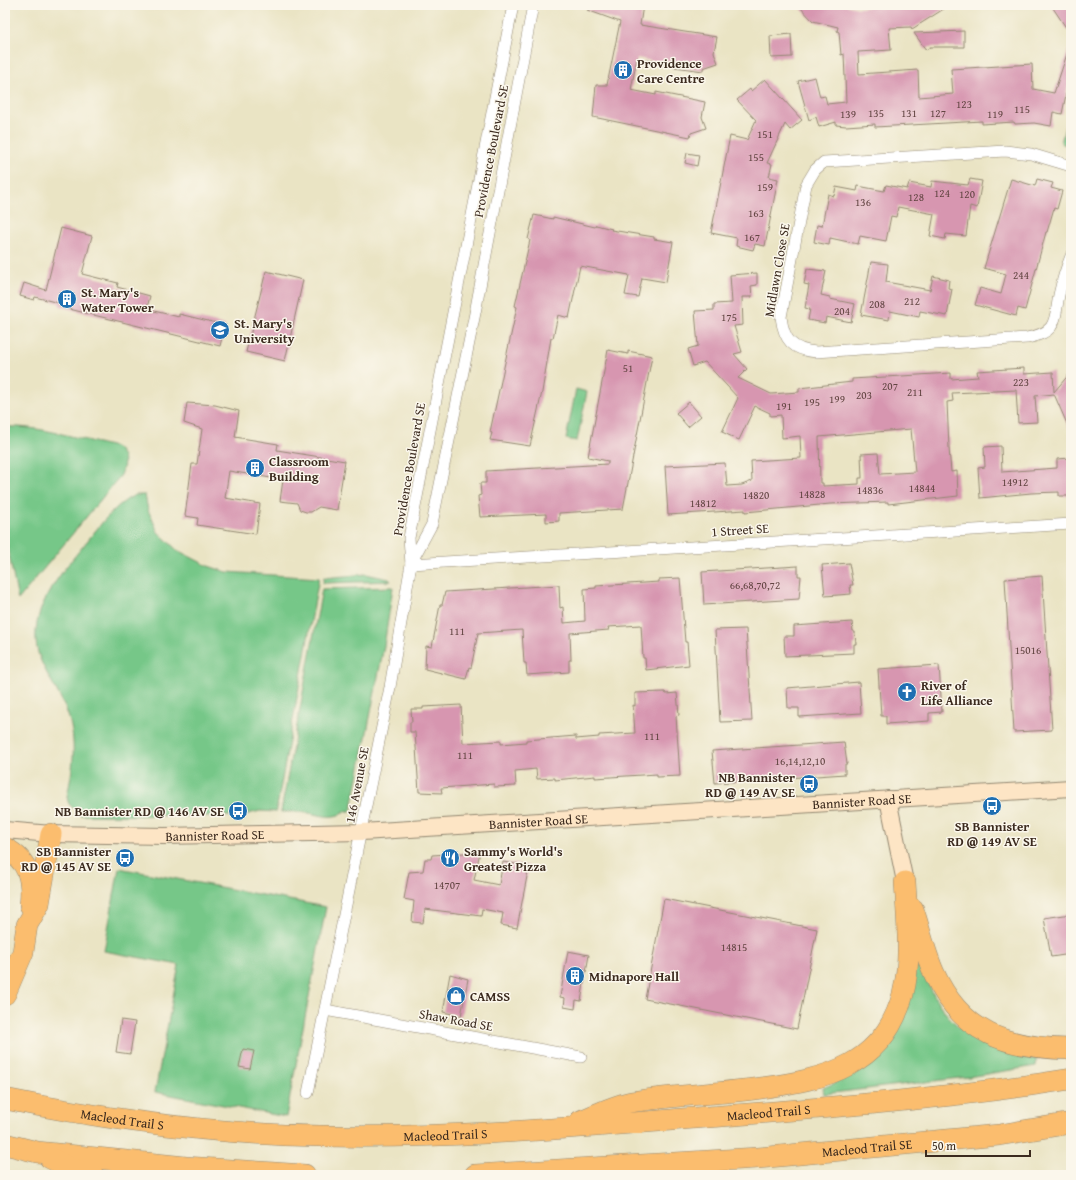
<svg xmlns="http://www.w3.org/2000/svg" width="1076" height="1180" viewBox="0 0 1076 1180" font-family="'Gentium Book Plus',serif">
	<rect width="100%" height="100%" fill="#fbf7ec"/>
	<filter id="ink" filterUnits="userSpaceOnUse"><feTurbulence type="fractalNoise" baseFrequency=".025" numOctaves="2"/><feDisplacementMap in="SourceGraphic" scale="8" xChannelSelector="R" yChannelSelector="G"/><feConvolveMatrix kernelMatrix="1 2 1 2 8 2 1 2 1" color-interpolation-filters="sRGB"/></filter>
	<filter id="wash" filterUnits="userSpaceOnUse"><feTurbulence type="fractalNoise" baseFrequency=".012" numOctaves="4" result="noise"/><feDisplacementMap in="SourceGraphic" scale="16" xChannelSelector="R" yChannelSelector="G"/><feGaussianBlur stdDeviation="0.9" result="paint"/><feColorMatrix in="noise" values="0 0 0 0 0 0 0 0 0 0 0 0 0 0 0 0 0 1.4 0 .05"/><feComposite in="paint" operator="in"/></filter>
	<g filter="url(#wash)">
		<rect width="100%" height="100%" fill="#eae4c4"/>
		<g fill="#76c788" stroke="#587853">
			<polygon points="1071,104 1071,147 1061,143"/>
			<polygon points="576,389 587,392 577,441 566,439"/>
			<path d="M5,427C38,425 83,440 115,447C126,455 125,464 121,475L18,600L5,535Z"/>
			<path d="M135,495H145L148,510L158,532L177,550L208,566L227,572L319,578L276,812L260,811L240,816L239,812H233V816H227L80,815C76,806 68,810 67,796C73,770 77,742 68,715C62,696 49,680 41,661C23,619 55,580 80,550C96,531 112,506 135,495Z"/>
			<polygon points="366,574 389,579 391,581 323,583 324,578"/>
			<path d="M393,587L384,646L352,808L349,812L348,810C334,820 324,816 309,813C300,811 290,812 281,812L322,589Z"/>
			<polygon points="119,868 326,907 286,1117 155,1092 179,965 104,951"/>
			<path d="M921,967C928,982 934,998 944,1011C968,1041 1000,1054 1037,1059L1036,1066L968,1077L824,1094L823,1088L853,1075L870,1063L915,968Z"/>
		</g>
		<g id="blocks">
			<g fill="#d796b0" fill-rule="evenodd">
				<polygon points="589,5 611,8 612,5 643,5 640,25 717,37 714,52 718,63 703,68 703,71 661,65 662,63 637,58 631,90 656,95 656,92 705,102 702,117 706,128 691,133 690,137 593,117 596,85 607,85 620,22 587,10"/>
				<polygon points="798,5 845,5 859,8 890,5 950,5 912,29 911,27 889,28 891,50 858,52 859,74 918,70 919,97 953,94 951,69 1032,64 1033,89 1054,93 1069,48 1071,48 1071,87 1068,85 1062,114 1053,112 1051,126 1034,123 1015,124 1014,122 982,124 982,121 875,127 875,124 846,126 836,125 836,122 819,127 816,117 809,120 798,81 815,77 820,97 825,96 827,104 846,102 844,54 841,55 839,32 837,31 838,27 813,21"/>
				<polygon points="1051,5 1071,5 1071,35"/>
				<polygon points="964,31 964,47 930,47 926,50 914,33"/>
				<polygon points="791,34 792,57 771,58 770,36"/>
				<polygon points="765,79 802,120 790,130 785,124 767,163 772,164 769,177 778,179 765,246 755,244 753,250 736,246 737,238 711,233 730,136 747,140 756,120 737,100 750,89 751,91"/>
				<polygon points="687,153 699,155 697,166 685,163"/>
				<polygon points="970,179 982,181 977,208 970,206 966,236 946,234 945,239 930,236 934,214 898,207 896,217 891,216 886,241 860,236 858,244 830,238 829,245 814,242 817,225 822,226 828,194 834,196 836,187 857,191 858,186 884,191 886,185 907,189 909,183 931,187 932,181 968,185"/>
				<polygon points="1011,179 1035,186 1037,179 1053,183 1051,188 1062,191 1057,209 1054,208 1047,232 1046,232 1025,310 1018,308 1016,316 975,305 980,288 1001,294 1006,274 984,268"/>
				<polygon points="534,215 553,219 553,217 595,227 596,225 612,229 611,230 654,237 654,239 673,242 666,282 642,278 638,297 625,295 629,275 580,266 569,318 558,315 553,338 551,338 542,392 530,446 490,440 492,433 490,432 517,307 515,306 530,240 528,239"/>
				<polygon points="61,228 92,236 82,274 118,283 117,287 150,296 147,308 150,310 179,317 179,314 225,325 220,346 61,307 59,303 35,297 34,300 20,296 24,283 46,290"/>
				<polygon points="871,262 888,264 886,282 930,290 933,276 949,280 948,288 952,289 947,316 920,311 919,317 890,311 889,320 861,315"/>
				<polygon points="807,269 826,271 821,295 830,297 830,299 855,304 851,322 826,317 825,323 808,320 810,309 805,308 809,285 804,284"/>
				<polygon points="266,271 303,280 285,361 246,352"/>
				<path d="M757,273V285L751,286L752,297H742L743,325L734,326L742,352L734,354L747,369L738,378L771,394L799,392V388L852,382V379L951,373V379L978,377L977,371L1024,368V374L1053,372L1054,392L1071,372V433L1054,394L1035,396L1037,422L1018,423L1016,390L952,393L953,401L947,402L949,448L951,472L957,471L958,496L888,504V502L830,504L756,511L745,512V510L668,515L665,466L725,463L727,486L742,485L752,481L751,461L801,458L800,436L782,438L781,415L770,416V413L755,406L739,440L722,432L738,398L705,362L693,366L688,349L698,346L695,311L714,310V304L732,303L730,275ZM911,429L915,472L880,474L878,453L861,454L862,478H859V484L823,486V483H820L819,437Z"/>
				<polygon points="608,350 628,354 628,351 652,356 623,509 559,513 559,521 546,522 546,514 480,517 478,496 481,495 480,483 486,483 486,471 608,464 608,461 588,457"/>
				<polygon points="689,402 701,416 688,427 676,413"/>
				<polygon points="187,403 215,405 239,411 235,437 278,444 277,450 345,461 337,510 319,507 311,512 306,512 300,510 297,503 280,501 283,480 229,471 225,498 260,504 256,534 197,525 198,518 185,516 192,464 197,464 202,429 184,423"/>
				<polygon points="1001,446 1002,472 1057,468 1057,459 1071,458 1071,496 1059,496 1059,492 1031,493 980,498 978,468 985,467 984,447"/>
				<polygon points="849,563 853,585 850,585 851,594 825,596 822,565"/>
				<polygon points="798,566 798,576 801,576 799,599 704,605 702,572"/>
				<polygon points="1042,576 1052,730 1014,732 1005,579"/>
				<polygon points="680,578 685,642 687,642 689,665 646,670 645,658 643,658 641,625 608,627 609,630 570,633 571,660 569,660 569,672 527,675 526,663 524,663 522,630 478,633 471,668 469,667 466,679 425,669 426,646 432,647 440,605 442,605 445,592 559,585 560,608 563,607 564,623 585,621 584,589 596,588 596,586 659,582 659,579"/>
				<polygon points="852,622 853,632 855,632 856,644 854,644 854,653 785,656 784,636 794,636 794,626"/>
				<polygon points="746,629 752,721 720,722 715,630"/>
				<polygon points="939,665 942,712 929,713 929,721 886,724 886,716 881,716 878,669"/>
				<polygon points="859,682 861,713 799,717 799,708 788,708 787,688"/>
				<polygon points="665,692 666,694 677,693 679,715 676,716 680,776 657,777 657,774 595,778 595,776 555,780 555,778 537,779 536,769 515,771 516,786 494,787 494,784 441,788 442,793 419,792 415,732 410,732 410,722 412,722 411,709 423,709 423,707 461,705 463,743 501,741 501,744 526,742 526,740 576,736 576,739 599,737 599,735 635,733 633,705 635,706 635,693"/>
				<polygon points="844,742 847,764 845,764 845,774 715,783 712,751"/>
				<polygon points="480,852 474,880 499,885 503,862 529,866 517,928 501,925 503,913 482,909 481,916 425,909 423,923 412,922 414,901 404,899 409,872 423,871 425,859 431,859 432,855"/>
				<polygon points="664,899 817,929 797,1029 645,999"/>
				<polygon points="1071,914 1071,954 1051,957 1044,918"/>
				<polygon points="568,951 589,955 581,1001 576,1000 575,1009 564,1007 565,998 560,997"/>
				<polygon points="450,974 468,979 461,1016 443,1012"/>
				<polygon points="121,1020 135,1022 130,1054 116,1052"/>
				<polygon points="243,1049 254,1051 250,1069 239,1067"/>
			</g>
		</g>
	</g>
	<g filter="url(#ink)">
		<use href="#blocks" fill-opacity="0" stroke="#928771" stroke-width="1"/>
		<g fill="none" stroke-linecap="round" stroke-linejoin="round">
			<defs>
				<g id="street">
					<path d="M1071,166L1031,154L1005,151L824,162L815,170L806,185L781,317C784,340 792,350 816,352L1027,338C1058,332 1054,321 1059,295C1062,281 1066,268 1071,256"/>
					<polyline points="411,563 432,524 475,313 533,5"/>
					<polyline points="411,564 1071,524"/>
					<polyline points="325,1010 581,1057"/>
					<polyline points="308,1093 390,687 411,564 409,538 513,5"/>
				</g>
				<g id="secondary">
					<polyline points="888,799 905,882"/>
					<path id="s1" d="M5,830L51,834L164,836L362,832L1071,788"/>
				</g>
				<g id="highway">
					<path d="M5,848C29,861 33,880 30,905"/>
					<path d="M913,909C920,930 925,953 934,973C962,1035 1008,1048 1071,1049"/>
					<polyline points="5,994 23,952 27,925 39,904 51,834"/>
					<path id="s2" d="M5,1099C108,1120 215,1134 320,1136C446,1139 571,1128 696,1118C822,1108 947,1099 1071,1079"/>
					<path d="M580,1121C596,1115 614,1105 631,1102C674,1095 718,1094 761,1088C826,1079 884,1066 903,994C912,958 907,918 905,882"/>
					<polyline points="5,1144 37,1152 186,1167 305,1175"/>
					<polyline points="50,1158 70,1168 93,1175"/>
					<path id="s3" d="M475,1175L758,1158L999,1135L1071,1123"/>
				</g>
			</defs>
			<use href="#street" stroke="#928771" stroke-width="12"/>
			<use href="#secondary" stroke="#928771" stroke-width="18"/>
			<use href="#highway" stroke="#928771" stroke-width="22"/>
			<use href="#street" stroke="#fff" stroke-width="11"/>
			<use href="#secondary" stroke="#fde5c5" stroke-width="16"/>
			<use href="#highway" stroke="#fbbd6e" stroke-width="21"/>
		</g>
	</g>
	<defs>
		<symbol id="building-disc" viewBox="-11 -11 22 22"><circle r="9.5" fill="#1f6fb2" stroke="#fbf7ec"/><path d="M-4-6H4V6H1V3H-1V6H-4ZM-2.5-4.3h1.7v1.8h-1.7ZM.8-4.3h1.7v1.8H.8ZM-2.5-1h1.7V.8h-1.7ZM.8-1h1.7V.8H.8Z" fill="#fff"/></symbol>
		<symbol id="university-disc" viewBox="-11 -11 22 22"><circle r="9.5" fill="#1f6fb2" stroke="#fbf7ec"/><path d="M0-5L7-2L0 1L-7-2ZM-4 1L0 2.5L4 1V4Q0 6-4 4Z" fill="#fff"/></symbol>
		<symbol id="church-disc" viewBox="-11 -11 22 22"><circle r="9.5" fill="#1f6fb2" stroke="#fbf7ec"/><path d="M-1.2-6h2.4v3.5h3.3v2.4h-3.3V6h-2.4V-.1h-3.3v-2.4h3.3Z" fill="#fff"/></symbol>
		<symbol id="bus-disc" viewBox="-11 -11 22 22"><circle r="9.5" fill="#1f6fb2" stroke="#fbf7ec"/><path d="M-5-6H5V4H4V6H2V4H-2V6H-4V4H-5ZM-3.5-4V0h7V-4ZM-3.5 1.2v1.5H-2V1.2ZM2 1.2v1.5H3.5V1.2Z" fill="#fff"/></symbol>
		<symbol id="restaurant-disc" viewBox="-11 -11 22 22"><circle r="9.5" fill="#1f6fb2" stroke="#fbf7ec"/><path d="M-5-6h1v4h1v-4h1v4h1v-4h1v5L-1.5 .5V6h-2V.5L-5-1ZM5-6V6H3V1.5H1.5Q1.5-4 5-6Z" fill="#fff"/></symbol>
		<symbol id="shop-disc" viewBox="-11 -11 22 22"><circle r="9.5" fill="#1f6fb2" stroke="#fbf7ec"/><path d="M-5-2.5h2.3a2.7 3.5 0 0 1 5.4 0H5L5.5 6h-11ZM-1.5-2.5h3a1.5 2.3 0 0 0-3 0Z" fill="#fff"/></symbol>
	</defs>
	<g fill-rule="evenodd">
		<use href="#building-disc" x="612" y="59" width="22" height="22"/>
		<use href="#building-disc" x="56" y="288" width="22" height="22"/>
		<use href="#university-disc" x="209" y="319" width="22" height="22"/>
		<use href="#building-disc" x="244" y="457" width="22" height="22"/>
		<use href="#church-disc" x="896" y="681" width="22" height="22"/>
		<use href="#bus-disc" x="798" y="773" width="22" height="22"/>
		<use href="#bus-disc" x="981" y="795" width="22" height="22"/>
		<use href="#bus-disc" x="227" y="800" width="22" height="22"/>
		<use href="#bus-disc" x="114" y="847" width="22" height="22"/>
		<use href="#restaurant-disc" x="439" y="847" width="22" height="22"/>
		<use href="#building-disc" x="564" y="965" width="22" height="22"/>
		<use href="#shop-disc" x="445" y="985" width="22" height="22"/>
	</g>
	<g text-anchor="middle" dominant-baseline="central" stroke-width="3" stroke-linejoin="round" paint-order="stroke">
		<g font-size="11" fill="#624542">
			<text x="964" y="104">123</text>
			<text x="1022" y="109">115</text>
			<text x="876" y="113">135</text>
			<text x="909" y="113">131</text>
			<text x="938" y="113">127</text>
			<text x="848" y="114">139</text>
			<text x="995" y="114">119</text>
			<text x="765" y="134">151</text>
			<text x="756" y="157">155</text>
			<text x="765" y="187">159</text>
			<text x="942" y="193">124</text>
			<text x="967" y="194">120</text>
			<text x="916" y="197">128</text>
			<text x="863" y="202">136</text>
			<text x="756" y="213">163</text>
			<text x="752" y="237">167</text>
			<text x="1021" y="275">244</text>
			<text x="912" y="301">212</text>
			<text x="877" y="304">208</text>
			<text x="842" y="311">204</text>
			<text x="729" y="317">175</text>
			<text x="628" y="368">51</text>
			<text x="1021" y="382">223</text>
			<text x="890" y="386">207</text>
			<text x="915" y="392">211</text>
			<text x="864" y="395">203</text>
			<text x="837" y="399">199</text>
			<text x="812" y="402">195</text>
			<text x="784" y="406">191</text>
			<text x="1015" y="482">14912</text>
			<text x="922" y="488">14844</text>
			<text x="870" y="490">14836</text>
			<text x="812" y="494">14828</text>
			<text x="756" y="495">14820</text>
			<text x="703" y="503">14812</text>
			<text x="755" y="585">66,68,70,72</text>
			<text x="457" y="631">111</text>
			<text x="1028" y="650">15016</text>
			<text x="652" y="736">111</text>
			<text x="465" y="755">111</text>
			<text x="800" y="761">16,14,12,10</text>
			<text x="447" y="885">14707</text>
			<text x="734" y="947">14815</text>
		</g>
		<g font-size="13" font-weight="bold" fill="#3b2a1e" stroke="#fbf7ec" text-anchor="start">
			<text x="637" y="63">Providence<tspan x="637" dy="15">Care Centre</tspan></text>
			<text x="81" y="292">St. Mary's<tspan x="81" dy="15">Water Tower</tspan></text>
			<text x="234" y="323">St. Mary's<tspan x="234" dy="15">University</tspan></text>
			<text x="269" y="461">Classroom<tspan x="269" dy="15">Building</tspan></text>
			<text x="921" y="685">River of<tspan x="921" dy="15">Life Alliance</tspan></text>
			<text x="795" y="777" text-anchor="end">NB Bannister<tspan x="795" dy="15">RD @ 149 AV SE</tspan></text>
			<text x="224" y="811" text-anchor="end">NB Bannister RD @ 146 AV SE</text>
			<text x="992" y="826" text-anchor="middle">SB Bannister<tspan x="992" dy="15">RD @ 149 AV SE</tspan></text>
			<text x="111" y="851" text-anchor="end">SB Bannister<tspan x="111" dy="15">RD @ 145 AV SE</tspan></text>
			<text x="464" y="851">Sammy's World's<tspan x="464" dy="15">Greatest Pizza</tspan></text>
			<text x="589" y="976">Midnapore Hall</text>
			<text x="470" y="996">CAMSS</text>
		</g>
		<g font-size="13" fill="#3b2a1e" stroke="#fbf7ec">
			<text transform="translate(491 151) rotate(-79)">Providence Boulevard SE</text>
			<text transform="translate(777 270) rotate(-80)">Midlawn Close SE</text>
			<text transform="translate(409 469) rotate(-80)">Providence Boulevard SE</text>
			<text transform="translate(740 530) rotate(-4)">1 Street SE</text>
			<text transform="translate(357 785) rotate(-79)">146 Avenue SE</text>
			<text stroke="none"><textPath href="#s1" startOffset="858">Bannister Road SE</textPath></text>
			<text stroke="none"><textPath href="#s1" startOffset="534">Bannister Road SE</textPath></text>
			<text stroke="none"><textPath href="#s1" startOffset="210">Bannister Road SE</textPath></text>
			<text transform="translate(456 1020) rotate(10)">Shaw Road SE</text>
			<text stroke="none"><textPath href="#s2" startOffset="767">Macleod Trail S</textPath></text>
			<text stroke="none"><textPath href="#s2" startOffset="119">Macleod Trail S</textPath></text>
			<text stroke="none"><textPath href="#s2" startOffset="443">Macleod Trail S</textPath></text>
			<text stroke="none"><textPath href="#s3" startOffset="393">Macleod Trail SE</textPath></text>
		</g>
	</g>
	<rect width="1076" height="1180" fill="none" stroke="#fbf7ec" stroke-width="20"/>
	<path d="M926 1150v6h104v-6" fill="none" stroke="#3b2a1e" stroke-width="2"/>
	<text x="932" y="1150" font-size="12" fill="#3b2a1e" stroke="#fbf7ec" stroke-width="3" paint-order="stroke">50 m</text>
</svg>
